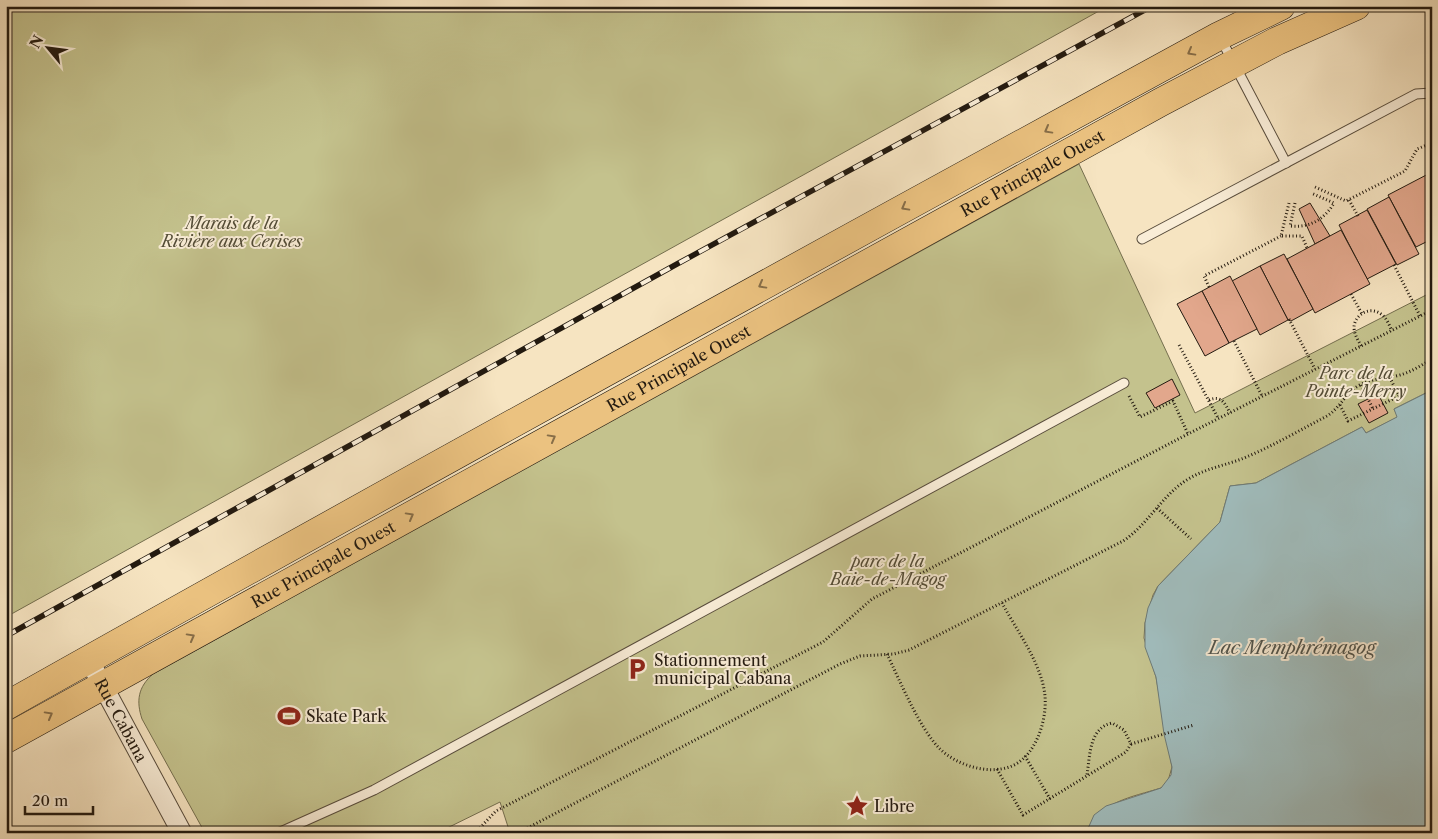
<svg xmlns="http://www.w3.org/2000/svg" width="1438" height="839" viewBox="0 0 1438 839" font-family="'Libre Caslon Text',serif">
	<rect width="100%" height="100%" fill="#f6e4c1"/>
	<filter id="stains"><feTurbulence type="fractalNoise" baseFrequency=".004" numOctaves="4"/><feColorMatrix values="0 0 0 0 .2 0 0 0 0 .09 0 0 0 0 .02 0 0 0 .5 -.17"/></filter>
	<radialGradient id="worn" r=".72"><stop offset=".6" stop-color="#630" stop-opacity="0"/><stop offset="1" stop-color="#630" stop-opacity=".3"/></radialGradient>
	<g fill="#c4c28d" stroke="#746e4e">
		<polygon points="6,6 1108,6 6,617"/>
		<path d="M1079,164L1195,413L1432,292V390L1394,409L1398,417L1366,433L1362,427L1256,483L1230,486L1220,522L1158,586L1153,595L1145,623L1144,638L1156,677L1172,767L1168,781L1161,788C1132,797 1098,802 1086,833H510L500,802L437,833H205L142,719C136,701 138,687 153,674Z"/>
	</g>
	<polygon fill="#a0bcbc" stroke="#6e7b77" points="1432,390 1432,833 1086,833 1094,815 1106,806 1161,788 1171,775 1172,767 1164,734 1156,677 1145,647 1145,623 1148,608 1158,586 1220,522 1230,486 1256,483 1362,427 1366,433 1397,417 1394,409"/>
	<g fill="#e2a78c" stroke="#231a10">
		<polygon points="1432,172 1432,239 1416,247 1388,195"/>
		<polygon points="1389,197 1419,254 1397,265 1367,209"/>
		<polygon points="1310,203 1330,236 1315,244 1299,209"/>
		<polygon points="1367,210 1396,264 1367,279 1339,225"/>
		<polygon points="1341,230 1370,284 1315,313 1287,259"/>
		<polygon points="1284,254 1313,309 1291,321 1288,320 1260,266"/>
		<polygon points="1260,266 1288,320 1260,335 1232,281"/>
		<polygon points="1230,276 1257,329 1229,343 1202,291"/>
		<polygon points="1202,291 1229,343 1205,356 1177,304"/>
		<polygon points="1172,379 1180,395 1155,408 1146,393"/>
		<polygon points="1378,394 1388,413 1369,423 1358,404"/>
	</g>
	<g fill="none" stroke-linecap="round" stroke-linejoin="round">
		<defs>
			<g id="service">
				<polyline points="1221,39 1286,163"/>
				<polyline points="1142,239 1416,94 1432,93"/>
				<polyline points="278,833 374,790 1124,383"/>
			</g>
			<g id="minor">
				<path id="s1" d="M89,660L182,833"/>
			</g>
			<g id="primary">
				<path d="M6,706C409,479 814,257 1219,36L1281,6"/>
				<path id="s2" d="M6,739L1161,102L1277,41L1356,6"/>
			</g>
		</defs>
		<use href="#service" stroke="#584c3c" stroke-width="11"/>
		<use href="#minor" stroke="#584c3c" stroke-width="21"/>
		<use href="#primary" stroke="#231a10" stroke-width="29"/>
		<g stroke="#231a10" stroke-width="3" stroke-dasharray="1 2.5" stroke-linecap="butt">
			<polyline points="1315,187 1346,201 1405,171 1417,149 1432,143"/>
			<polyline points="1349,200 1358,216"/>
			<polyline points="1289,203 1281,236 1302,236 1307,248"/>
			<path d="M1295,203L1290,226C1309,228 1324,220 1334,203L1311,193"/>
			<polyline points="1394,265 1420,316"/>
			<polyline points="1209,287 1204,276 1281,236"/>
			<polyline points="1351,294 1362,314"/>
			<polyline points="1289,319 1315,369"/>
			<polyline points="1234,341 1262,396"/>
			<polyline points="1179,345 1218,418"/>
			<path d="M1361,346C1358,340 1354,334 1354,327C1355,314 1370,306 1381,314C1387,318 1389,325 1392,331"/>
			<polyline points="1361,385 1373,409"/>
			<polyline points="1129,396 1140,417 1173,401 1188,434"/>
			<path d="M1209,400C1221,395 1225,403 1230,413"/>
			<polyline points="1340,405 1348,421 1399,396 1389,376"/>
			<polyline points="1157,508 1191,539"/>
			<path d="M887,654C900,681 919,727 939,748C957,766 992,777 1016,764C1037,752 1047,719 1045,696C1042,664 1017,631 1002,603"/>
			<polyline points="1131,744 1194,725"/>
			<polyline points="1025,756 1050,799"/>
			<path d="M997,769L1023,815L1126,752L1131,744L1124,730L1112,723C1089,728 1090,756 1087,775"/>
			<polyline points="475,833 496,811 823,642 872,599 1188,434 1432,310"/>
			<path d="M518,833L840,664L860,656L894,654L909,650L1123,541C1149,524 1163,493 1190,478C1207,468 1227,465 1244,458C1273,446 1300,430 1327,416C1340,408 1345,394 1358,386C1372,378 1385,379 1400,375C1411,372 1422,365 1432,359"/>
		</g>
		<use href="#service" stroke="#f9edd7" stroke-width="9"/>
		<use href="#minor" stroke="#f9edd7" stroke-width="19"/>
		<use href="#primary" stroke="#ebc280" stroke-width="28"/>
		<defs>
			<polyline id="rail" points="6,636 677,264 1152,6"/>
		</defs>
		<use href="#rail" stroke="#231a10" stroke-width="5.5"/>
		<use href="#rail" stroke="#f9edd7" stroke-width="4" stroke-dasharray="11" stroke-linecap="butt"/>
	</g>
	<defs><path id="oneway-chevron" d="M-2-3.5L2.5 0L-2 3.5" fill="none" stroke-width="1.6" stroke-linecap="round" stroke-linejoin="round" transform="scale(1.25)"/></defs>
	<g stroke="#876e48">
		<use href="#oneway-chevron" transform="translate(1191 52) rotate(151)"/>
		<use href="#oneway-chevron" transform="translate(1048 130) rotate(151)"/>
		<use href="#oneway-chevron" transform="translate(905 207) rotate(151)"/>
		<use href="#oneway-chevron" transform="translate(762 285) rotate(151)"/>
		<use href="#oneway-chevron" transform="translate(552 438) rotate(-29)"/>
		<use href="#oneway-chevron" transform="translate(410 516) rotate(-29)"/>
		<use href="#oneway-chevron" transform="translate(191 637) rotate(-29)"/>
		<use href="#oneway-chevron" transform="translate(49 715) rotate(-29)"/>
	</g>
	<defs>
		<symbol id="parking-bare" viewBox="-9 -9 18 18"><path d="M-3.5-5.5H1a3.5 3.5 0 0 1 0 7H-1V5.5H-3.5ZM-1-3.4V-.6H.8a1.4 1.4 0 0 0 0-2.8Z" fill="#8f2418" stroke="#f9edd7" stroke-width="2.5" paint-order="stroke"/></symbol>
		<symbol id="stadium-bare" viewBox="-9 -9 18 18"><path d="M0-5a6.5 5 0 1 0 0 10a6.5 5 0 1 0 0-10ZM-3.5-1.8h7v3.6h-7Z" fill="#8f2418" stroke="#f9edd7" stroke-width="2.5" paint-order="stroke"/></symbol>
		<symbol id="sight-bare" viewBox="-9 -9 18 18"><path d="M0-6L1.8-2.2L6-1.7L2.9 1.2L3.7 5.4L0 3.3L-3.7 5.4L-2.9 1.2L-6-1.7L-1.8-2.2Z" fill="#8f2418" stroke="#f9edd7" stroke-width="2.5" paint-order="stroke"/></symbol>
	</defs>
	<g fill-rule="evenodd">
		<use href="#parking-bare" x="621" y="653" width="32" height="32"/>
		<use href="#stadium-bare" x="273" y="700" width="32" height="32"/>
		<use href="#sight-bare" x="841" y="790" width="32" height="32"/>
	</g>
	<g text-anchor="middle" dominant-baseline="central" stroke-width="4" stroke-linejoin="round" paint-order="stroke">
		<g font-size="16" fill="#231a10" stroke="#f9edd7">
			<text stroke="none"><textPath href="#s2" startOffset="1172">Rue Principale Ouest</textPath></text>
			<text stroke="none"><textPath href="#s2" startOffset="768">Rue Principale Ouest</textPath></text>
			<text stroke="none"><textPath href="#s2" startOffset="362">Rue Principale Ouest</textPath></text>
			<text stroke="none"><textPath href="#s1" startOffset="68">Rue Cabana</textPath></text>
		</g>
		<g font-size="16" font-style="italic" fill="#534c36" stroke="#f9edd7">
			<text x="232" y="223">Marais de la<tspan x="232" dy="18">Rivière aux Cerises</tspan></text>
			<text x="1356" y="373">Parc de la<tspan x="1356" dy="18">Pointe-Merry</tspan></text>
			<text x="888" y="561">parc de la<tspan x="888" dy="18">Baie-de-Magog</tspan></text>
		</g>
		<g font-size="16" fill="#231a10" stroke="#f9edd7" text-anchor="start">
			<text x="654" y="660">Stationnement<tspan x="654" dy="18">municipal Cabana</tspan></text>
			<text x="306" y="716">Skate Park</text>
			<text x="874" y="806">Libre</text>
		</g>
		<g font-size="18" font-style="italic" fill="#4f534c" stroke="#f9edd7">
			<text x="1292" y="648">Lac Memphrémagog</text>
		</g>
	</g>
	<rect width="1438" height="839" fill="none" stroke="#f6e4c1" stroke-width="25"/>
	<rect x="8" y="8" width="1423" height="824" fill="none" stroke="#231a10" stroke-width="2.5"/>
	<rect x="12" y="12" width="1413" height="814" fill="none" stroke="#231a10"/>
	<g transform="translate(48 48) rotate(299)" stroke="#f9edd7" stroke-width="4" paint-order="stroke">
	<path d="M0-4L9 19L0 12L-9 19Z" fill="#231a10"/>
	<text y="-8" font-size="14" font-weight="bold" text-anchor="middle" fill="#231a10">N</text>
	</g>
	<path d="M25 806v8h68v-8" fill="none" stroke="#231a10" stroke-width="2.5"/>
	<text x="32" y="806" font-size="15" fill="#231a10" stroke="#f9edd7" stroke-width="4" paint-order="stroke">20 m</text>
	<rect width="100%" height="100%" filter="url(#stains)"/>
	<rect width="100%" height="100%" fill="url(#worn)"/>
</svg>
